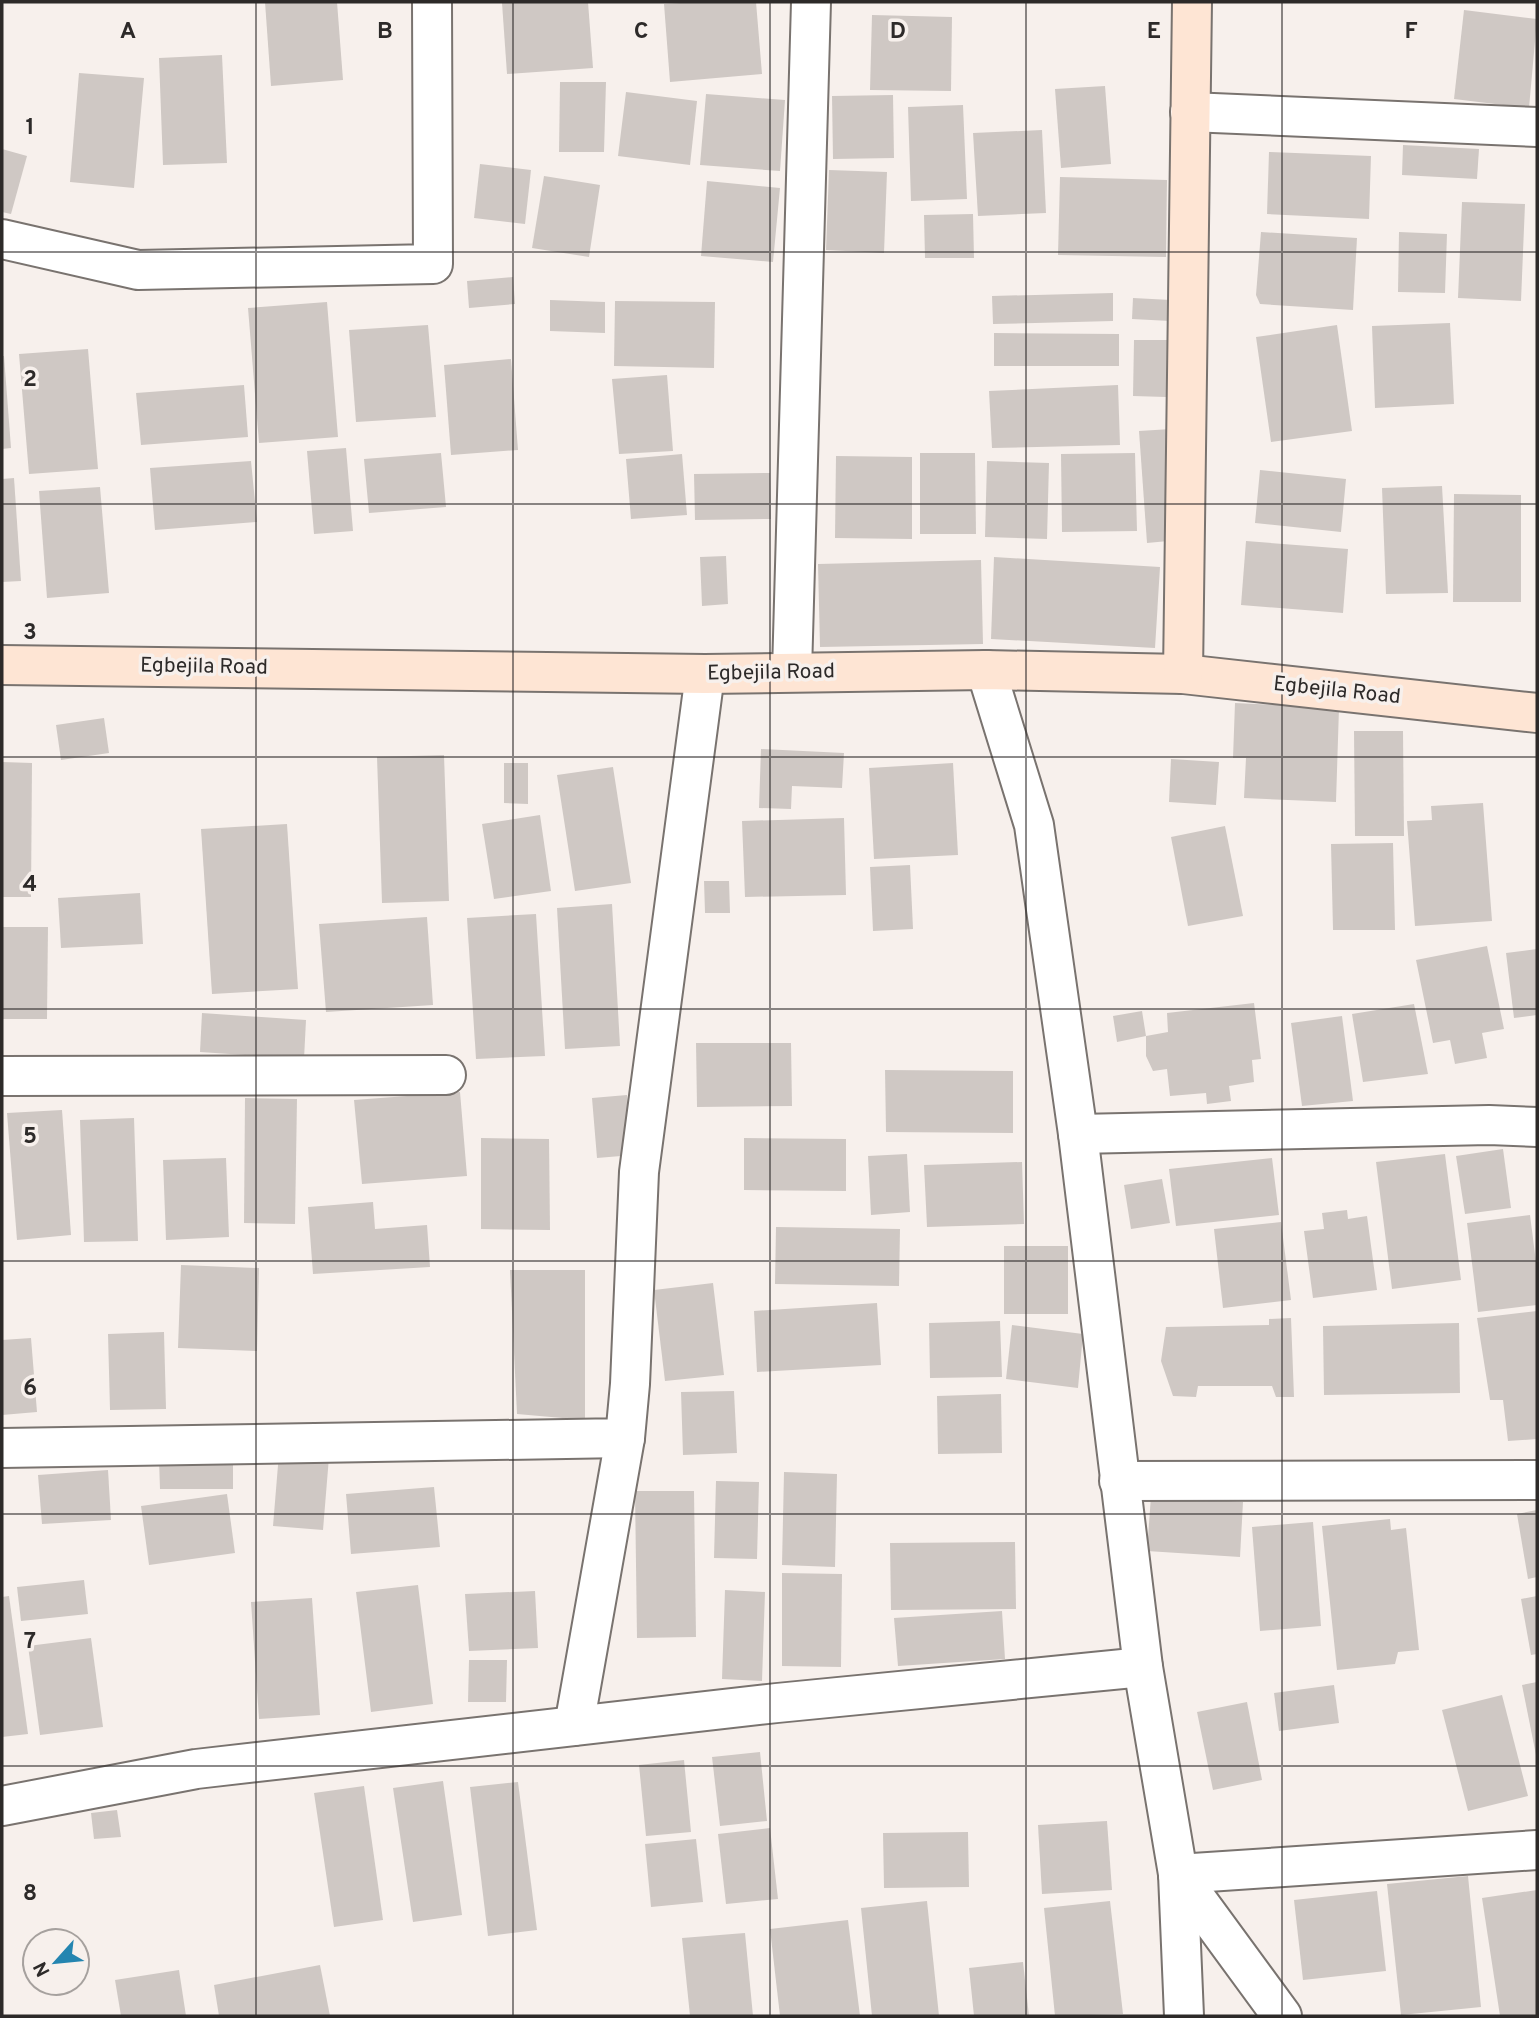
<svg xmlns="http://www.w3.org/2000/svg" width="1539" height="2018" viewBox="0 0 1539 2018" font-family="Overpass,sans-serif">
	<rect width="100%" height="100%" fill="#f7f0ec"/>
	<g fill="#cfc8c4">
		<polygon points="265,2 337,2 343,80 271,86"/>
		<polygon points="588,2 593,68 507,74 502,3"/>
		<polygon points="697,2 756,2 762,74 670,82 664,4"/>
		<polygon points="1464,10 1537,19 1529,108 1454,99"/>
		<polygon points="872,15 952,17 951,91 870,90"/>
		<polygon points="222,55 227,163 163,165 159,58"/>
		<polygon points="79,73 144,78 134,188 70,182"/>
		<polygon points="560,82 606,82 604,152 559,152"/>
		<polygon points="1105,86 1111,164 1061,168 1055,89"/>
		<polygon points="626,92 697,101 690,165 618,156"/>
		<polygon points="706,94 785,100 780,171 700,165"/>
		<polygon points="893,95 894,158 833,159 832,96"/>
		<polygon points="963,105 967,199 911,201 908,107"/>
		<polygon points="1042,130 1046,213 978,216 973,133"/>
		<polygon points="1403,145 1479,149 1477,179 1402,175"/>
		<polygon points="2,149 27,156 11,214 2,212"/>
		<polygon points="1269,152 1371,156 1369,219 1267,214"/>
		<polygon points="480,164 531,170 525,224 474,218"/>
		<polygon points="829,170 887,172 884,253 826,250"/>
		<polygon points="544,176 600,185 589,257 532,248"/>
		<polygon points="1060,177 1167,180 1166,257 1058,255"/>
		<polygon points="707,181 780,188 773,262 701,256"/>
		<polygon points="1462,202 1525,204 1521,301 1458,298"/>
		<polygon points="973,214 974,258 925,258 924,215"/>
		<polygon points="1261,232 1357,238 1353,310 1260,304 1256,295"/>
		<polygon points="1399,232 1447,234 1445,293 1398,292"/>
		<polygon points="513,277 515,304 469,308 467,281"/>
		<polygon points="1113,293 1113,321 993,324 992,296"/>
		<polygon points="1133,298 1171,300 1170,321 1132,319"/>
		<polygon points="550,300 605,302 605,333 550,331"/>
		<polygon points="615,301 715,302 714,368 614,366"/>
		<polygon points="327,302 338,437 259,443 248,308"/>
		<polygon points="1450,323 1454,404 1375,408 1372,326"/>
		<polygon points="428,325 436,417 356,422 349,330"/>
		<polygon points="1337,325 1352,431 1271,442 1256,337"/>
		<polygon points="994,333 1119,334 1119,366 994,366"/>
		<polygon points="1134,340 1167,340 1166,397 1133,396"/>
		<polygon points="88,349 98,469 29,474 19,354"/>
		<polygon points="2,356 4,356 11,448 2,449"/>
		<polygon points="511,359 518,450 451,455 444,365"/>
		<polygon points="667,375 673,451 619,454 612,379"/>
		<polygon points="244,385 248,437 141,445 136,393"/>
		<polygon points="1118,385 1120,445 992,448 989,391"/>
		<polygon points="1171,429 1179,540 1147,543 1139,431"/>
		<polygon points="346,448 353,531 314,534 307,451"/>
		<polygon points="441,453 446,507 369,513 364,459"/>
		<polygon points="920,453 975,453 976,534 920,534"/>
		<polygon points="1135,453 1137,531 1062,532 1061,454"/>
		<polygon points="682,454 687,515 631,519 626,459"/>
		<polygon points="836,456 912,457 912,539 835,538"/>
		<polygon points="251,461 257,522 155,530 150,468"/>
		<polygon points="987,461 1049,463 1047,539 985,537"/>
		<polygon points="1260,470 1346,479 1341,532 1255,523"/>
		<polygon points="770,473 771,519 695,520 694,474"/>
		<polygon points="14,478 21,581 2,582 2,479"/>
		<polygon points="1442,486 1448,593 1386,594 1382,488"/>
		<polygon points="100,487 109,593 47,598 39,491"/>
		<polygon points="1454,494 1521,495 1521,602 1453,602"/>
		<polygon points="1246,541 1348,549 1343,613 1241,605"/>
		<polygon points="726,556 728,604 702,606 700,557"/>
		<polygon points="994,557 1160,567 1155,648 991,639"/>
		<polygon points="981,560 983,644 820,647 818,564"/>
		<polygon points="1235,703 1339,708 1336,802 1244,798 1246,758 1233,758"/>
		<polygon points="104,718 109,753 61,760 56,725"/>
		<polygon points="1354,731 1403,731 1404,836 1355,836"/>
		<polygon points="761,749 844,753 842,788 792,786 791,809 759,808"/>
		<polygon points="444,755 449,901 382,903 377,757"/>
		<polygon points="1171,759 1219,762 1216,805 1169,802"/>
		<polygon points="2,762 32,763 31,897 2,897"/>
		<polygon points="504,763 528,763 528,804 504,803"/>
		<polygon points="953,763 958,855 874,859 869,768"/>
		<polygon points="613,767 631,883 575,891 557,775"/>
		<polygon points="1483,803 1492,921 1415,926 1407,821 1432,820 1431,806"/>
		<polygon points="540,815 551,891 494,899 482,824"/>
		<polygon points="844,818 846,895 745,897 742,821"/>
		<polygon points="287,824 298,989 212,994 201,829"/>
		<polygon points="1225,826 1243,916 1188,926 1171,837"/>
		<polygon points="1393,843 1395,930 1333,930 1331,844"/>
		<polygon points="910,865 913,929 873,931 870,867"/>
		<polygon points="704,881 729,881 730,913 705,913"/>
		<polygon points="140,893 143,944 61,948 58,898"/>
		<polygon points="612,904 620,1046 565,1049 557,908"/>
		<polygon points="536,914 545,1056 476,1059 467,918"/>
		<polygon points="427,917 433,1005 326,1012 319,924"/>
		<polygon points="2,927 48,927 47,1019 2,1019"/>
		<polygon points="1487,946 1504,1029 1482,1033 1487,1058 1455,1064 1450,1040 1433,1043 1416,960"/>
		<polygon points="1537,949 1537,1015 1514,1018 1506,953"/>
		<polygon points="1254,1003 1261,1059 1252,1060 1254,1082 1229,1086 1231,1101 1207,1104 1206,1093 1170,1096 1167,1069 1153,1071 1146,1056 1146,1036 1168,1032 1167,1013"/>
		<polygon points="1414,1004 1428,1074 1363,1082 1352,1014"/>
		<polygon points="1142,1011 1146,1036 1117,1042 1113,1016"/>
		<polygon points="202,1013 306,1020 304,1059 200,1052"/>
		<polygon points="1342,1016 1353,1101 1302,1106 1291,1023"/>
		<polygon points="696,1043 791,1043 792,1106 697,1107"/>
		<polygon points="885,1070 1013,1071 1013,1133 886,1132"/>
		<polygon points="460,1092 467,1176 362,1184 354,1100"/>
		<polygon points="627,1095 633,1155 597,1158 592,1098"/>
		<polygon points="245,1098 297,1099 295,1224 244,1223"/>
		<polygon points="62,1110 71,1235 17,1240 7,1113"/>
		<polygon points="134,1118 138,1241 84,1242 80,1120"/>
		<polygon points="481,1138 549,1139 550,1230 481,1229"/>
		<polygon points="744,1138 846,1139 846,1191 744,1190"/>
		<polygon points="1503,1149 1511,1208 1465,1214 1456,1156"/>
		<polygon points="907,1154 910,1212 871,1215 868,1156"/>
		<polygon points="1445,1154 1461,1280 1392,1289 1376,1162"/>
		<polygon points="226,1158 229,1237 166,1240 163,1160"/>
		<polygon points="1272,1158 1279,1215 1176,1226 1169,1169"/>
		<polygon points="1022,1162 1024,1224 927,1227 924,1165"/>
		<polygon points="1162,1179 1170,1223 1131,1229 1124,1185"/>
		<polygon points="373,1202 375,1229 427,1225 430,1267 313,1274 308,1207"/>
		<polygon points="1347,1210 1348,1219 1367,1216 1377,1290 1313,1298 1304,1231 1324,1229 1322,1213"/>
		<polygon points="1530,1215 1537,1270 1537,1305 1478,1312 1467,1223"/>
		<polygon points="1281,1222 1291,1300 1223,1308 1214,1229"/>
		<polygon points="776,1227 900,1229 899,1286 775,1284"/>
		<rect x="1004" y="1246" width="64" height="68"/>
		<polygon points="181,1265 259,1268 257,1351 178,1348"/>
		<polygon points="510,1270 585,1270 585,1420 517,1414"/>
		<polygon points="713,1283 724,1375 665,1381 654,1290"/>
		<polygon points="877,1303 881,1365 757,1372 754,1311"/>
		<polygon points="1537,1311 1537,1439 1508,1441 1503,1400 1490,1400 1477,1318"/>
		<polygon points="1291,1318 1294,1397 1276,1397 1272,1386 1198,1386 1196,1397 1173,1396 1161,1361 1166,1327 1269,1325 1269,1319"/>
		<polygon points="1000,1321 1002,1377 930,1378 929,1323"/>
		<polygon points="1459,1323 1460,1393 1324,1395 1323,1326"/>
		<polygon points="1012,1325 1083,1334 1078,1388 1006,1379"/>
		<polygon points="164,1332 166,1409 110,1410 108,1334"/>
		<polygon points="31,1338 37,1412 2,1415 2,1340"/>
		<polygon points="734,1391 737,1453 683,1455 681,1392"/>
		<polygon points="1001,1394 1002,1453 938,1454 937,1396"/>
		<polygon points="279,1453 329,1457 323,1530 273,1526"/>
		<polygon points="159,1460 233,1460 233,1489 160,1489"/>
		<polygon points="108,1470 111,1520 42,1524 38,1475"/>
		<polygon points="784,1472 837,1474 835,1567 782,1565"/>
		<polygon points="716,1481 759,1482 757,1559 714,1558"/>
		<polygon points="434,1487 440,1547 351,1554 346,1494"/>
		<polygon points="635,1491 694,1491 696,1637 637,1638"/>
		<polygon points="227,1494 235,1553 149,1565 141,1506"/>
		<polygon points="1151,1496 1243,1502 1240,1557 1147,1551"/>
		<polygon points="1537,1510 1537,1577 1528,1579 1517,1514"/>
		<polygon points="1390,1519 1391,1530 1406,1528 1419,1650 1398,1652 1395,1664 1337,1670 1322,1526"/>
		<polygon points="1313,1522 1321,1626 1260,1631 1252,1527"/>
		<polygon points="1015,1542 1016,1609 891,1610 890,1543"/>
		<polygon points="782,1573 842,1574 841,1667 782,1666"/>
		<polygon points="84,1580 88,1614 21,1621 17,1587"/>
		<polygon points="418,1585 433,1704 371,1712 356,1592"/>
		<polygon points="725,1590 765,1592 762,1681 722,1679"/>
		<polygon points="535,1591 538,1648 469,1651 465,1594"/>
		<polygon points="9,1596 28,1734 2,1737 2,1597"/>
		<polygon points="1537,1596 1537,1654 1531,1655 1521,1599"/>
		<polygon points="312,1598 320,1715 259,1719 251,1602"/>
		<polygon points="1002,1611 1005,1659 898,1666 894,1618"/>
		<polygon points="91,1638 103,1727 40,1735 28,1646"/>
		<polygon points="469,1660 507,1660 506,1702 468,1702"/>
		<polygon points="1537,1682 1537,1754 1536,1755 1522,1685"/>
		<polygon points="1334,1685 1339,1723 1279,1731 1274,1693"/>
		<polygon points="1502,1695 1528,1796 1468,1811 1442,1710"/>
		<polygon points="1247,1702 1262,1780 1213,1790 1197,1712"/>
		<polygon points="760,1752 767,1821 720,1826 712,1757"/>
		<polygon points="684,1760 691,1832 646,1836 639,1765"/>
		<polygon points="443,1781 462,1915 413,1922 393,1788"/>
		<polygon points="518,1782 537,1930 488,1936 470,1787"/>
		<polygon points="364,1786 383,1920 334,1927 314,1793"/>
		<polygon points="117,1810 121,1837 94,1839 91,1813"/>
		<polygon points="1107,1821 1112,1890 1042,1894 1038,1825"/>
		<polygon points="770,1828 778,1899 726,1904 718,1834"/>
		<polygon points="968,1832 969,1887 884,1888 883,1833"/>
		<polygon points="696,1839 703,1902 651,1907 645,1844"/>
		<polygon points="1468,1876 1481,2007 1401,2015 1387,1884"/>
		<polygon points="1537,1890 1537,2016 1500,2016 1482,1898"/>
		<polygon points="1377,1891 1386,1971 1303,1980 1294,1900"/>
		<polygon points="927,1901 939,2016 872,2016 861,1908"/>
		<polygon points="1110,1901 1123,2014 1055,2016 1044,1908"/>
		<polygon points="848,1920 860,2016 780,2016 770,1929"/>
		<polygon points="745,1933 753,2016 690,2016 682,1938"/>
		<polygon points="1023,1962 1029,2016 974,2016 969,1968"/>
		<polygon points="320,1965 330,2016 219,2016 214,1985"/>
		<polygon points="179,1970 186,2016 121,2016 115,1980"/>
	</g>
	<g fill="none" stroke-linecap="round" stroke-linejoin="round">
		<defs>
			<g id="street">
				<polyline points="1190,112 1537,127"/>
				<polyline points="2,239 138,270 433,264 432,2"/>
				<polyline points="986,670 1034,825 1078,1134 1143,1667 1178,1874 1184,2016"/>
				<polyline points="792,672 811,2"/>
				<polyline points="2,1076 446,1075"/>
				<polyline points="1078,1134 1489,1125 1537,1127"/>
				<polyline points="2,1448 625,1438 630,1384 639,1172 705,674"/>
				<polyline points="1119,1481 1537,1480"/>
				<polyline points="574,1726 625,1438"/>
				<polyline points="2,1806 196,1769 777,1703 1143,1667"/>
				<polyline points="1178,1874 1537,1850"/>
				<polyline points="1178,1874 1282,2016"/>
			</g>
			<g id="secondary">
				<polyline points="2,665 705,674 986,670 1183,674 1537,713"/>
				<polyline points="1183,674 1192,2"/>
			</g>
		</defs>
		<use href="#street" stroke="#79736f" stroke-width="42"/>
		<use href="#secondary" stroke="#79736f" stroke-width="42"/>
		<use href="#street" stroke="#fff" stroke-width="38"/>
		<use href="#secondary" stroke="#fee5d4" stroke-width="38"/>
	</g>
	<path fill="none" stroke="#2d2a29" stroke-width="2" stroke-opacity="0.55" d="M256,2V2016M513,2V2016M770,2V2016M1026,2V2016M1282,2V2016M2,252H1537M2,504H1537M2,757H1537M2,1009H1537M2,1261H1537M2,1514H1537M2,1766H1537"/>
	<g text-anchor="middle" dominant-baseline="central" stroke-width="7" stroke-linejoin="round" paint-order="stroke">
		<g font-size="21" fill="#2d2a29" stroke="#f7f0ec">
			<text transform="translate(204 667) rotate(1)">Egbejila Road</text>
			<text transform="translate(771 673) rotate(-1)">Egbejila Road</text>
			<text transform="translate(1337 691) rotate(6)">Egbejila Road</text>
		</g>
	</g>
	<g font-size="23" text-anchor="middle" font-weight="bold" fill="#2d2a29" stroke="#f7f0ec" stroke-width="7" stroke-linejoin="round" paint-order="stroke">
		<text x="128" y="38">A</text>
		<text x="385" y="38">B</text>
		<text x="641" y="38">C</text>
		<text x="898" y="38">D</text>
		<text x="1154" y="38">E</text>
		<text x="1411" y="38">F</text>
		<text x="30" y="134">1</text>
		<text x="30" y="386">2</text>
		<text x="30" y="639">3</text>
		<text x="30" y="891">4</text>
		<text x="30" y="1143">5</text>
		<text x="30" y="1395">6</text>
		<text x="30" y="1648">7</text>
		<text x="30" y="1900">8</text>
	</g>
	<rect width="1539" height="2018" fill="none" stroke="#2d2a29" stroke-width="7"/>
	<g transform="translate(56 1962) rotate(243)"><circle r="33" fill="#f7f0ec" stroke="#a6a19e" stroke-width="2"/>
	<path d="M0-5L12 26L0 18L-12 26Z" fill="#2485b0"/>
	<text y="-10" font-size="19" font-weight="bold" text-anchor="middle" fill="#2d2a29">N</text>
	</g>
</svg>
